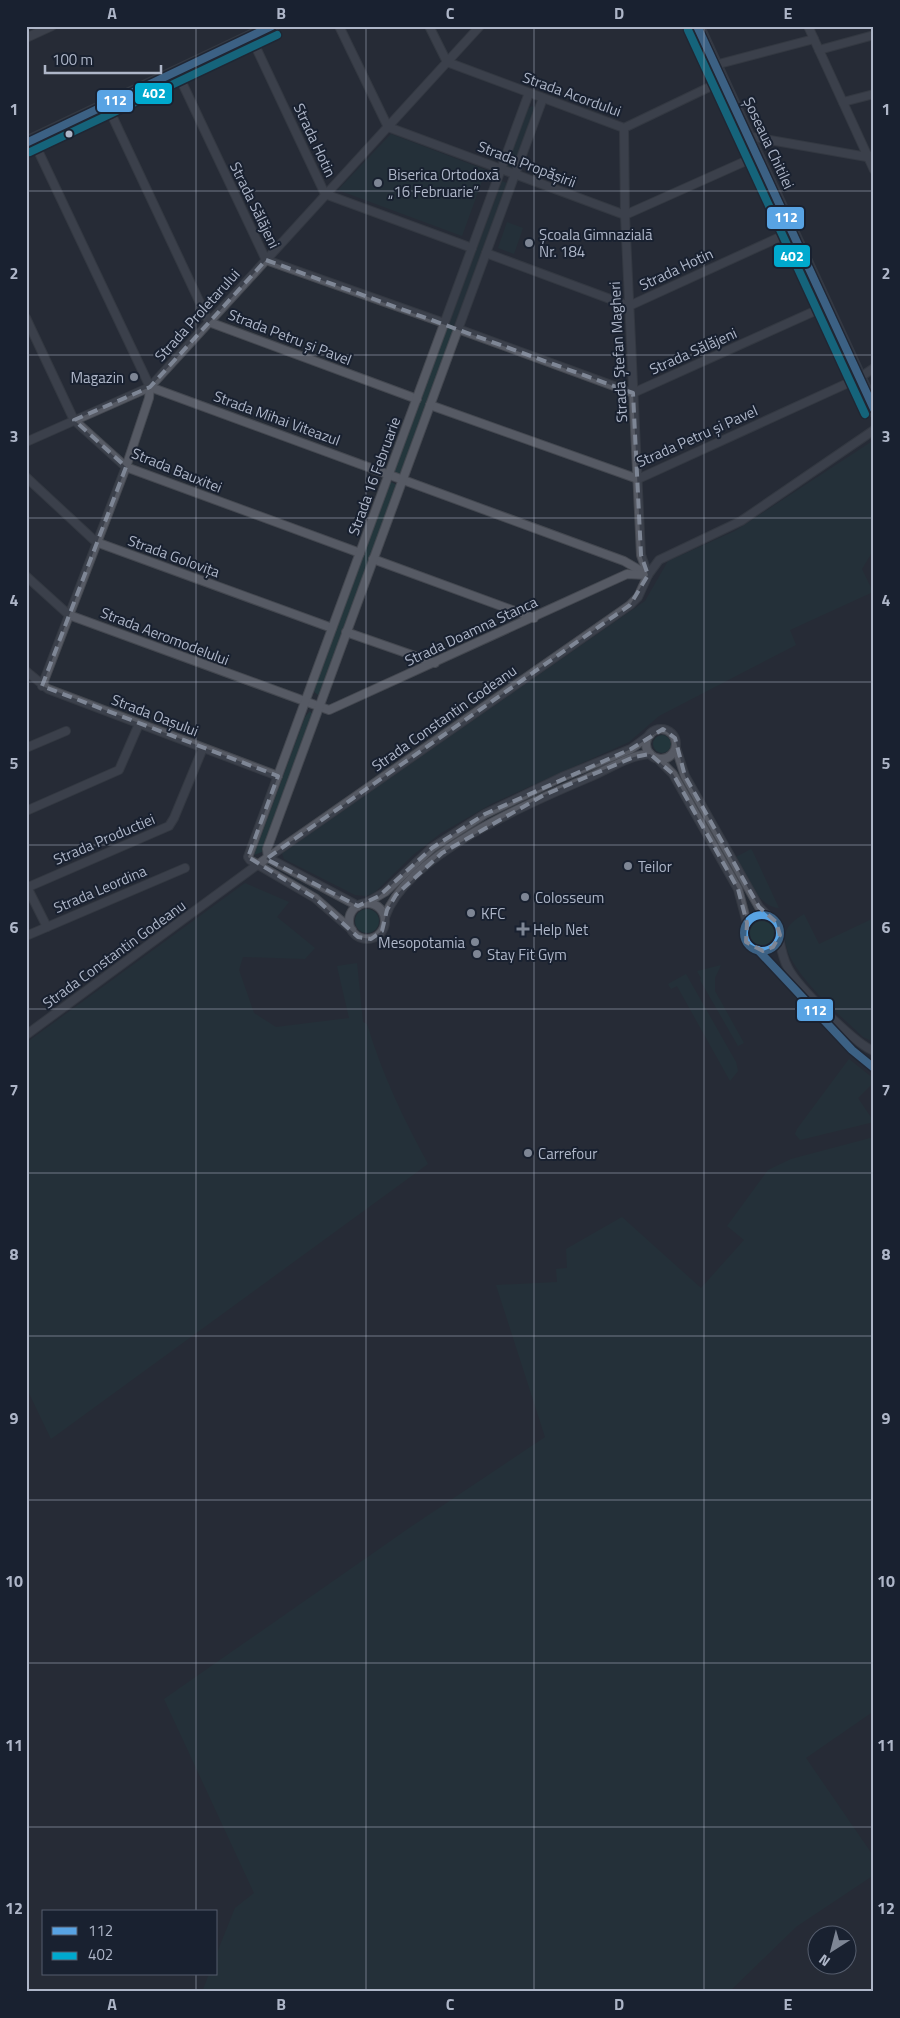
<svg xmlns="http://www.w3.org/2000/svg" width="900" height="2018" viewBox="0 0 900 2018" font-family="'Titillium Web',sans-serif">
	<rect width="100%" height="100%" fill="#262c36"/>
	<g fill="#23363c">
		<polygon points="532,106 537,109 514,173 506,170 527,109"/>
		<polygon points="391,134 486,170 462,236 338,190"/>
		<polygon points="502,181 509,184 402,476 392,476"/>
		<polygon points="507,222 523,228 514,254 498,248"/>
		<polygon points="871,442 874,447 874,549 862,569 873,592 790,630 796,645 659,716 629,742 493,803 441,833 413,855 374,893 366,896 355,895 284,859 282,853 645,601 668,561 735,531"/>
		<polygon points="391,482 397,485 396,489 322,692 318,695 313,691 388,486"/>
		<polygon points="310,711 314,717 262,852 254,855 305,717"/>
		<circle cx="662" cy="744" r="9"/>
		<path d="M751,849L753,852L779,908C758,908 745,873 736,857Z"/>
		<path d="M245,883L289,902L277,917L315,948L305,959L243,957L239,970L254,1013L276,1027L349,1018L337,966L357,963L363,1022L367,1024C382,1074 403,1118 428,1164L51,1439L26,1387V1043Z"/>
		<circle cx="367" cy="921" r="12"/>
		<path d="M804,914L819,944L874,918V1042L863,1037C844,1018 767,956 789,926C793,921 799,917 804,914Z"/>
		<circle cx="762" cy="933" r="12"/>
		<polygon points="721,965 715,978 715,991 744,1043 738,1046 700,980 701,978 697,971"/>
		<polygon points="686,974 736,1062 738,1071 730,1081 677,986 671,989 668,984"/>
		<polygon points="849,1059 874,1079 874,1082 858,1098 874,1122 800,1140 795,1134 797,1129"/>
		<polygon points="874,1137 874,1711 806,1758 874,1857 874,1875 796,1927 729,1992 202,1992 209,1974 216,1974 216,1955 235,1908 254,1893 164,1699 412,1526 545,1437 496,1285 557,1282 556,1269 567,1268 566,1249 622,1217 701,1288 744,1240 727,1226 768,1170 791,1159"/>
	</g>
	<g fill="none" stroke-linecap="round" stroke-linejoin="round">
		<defs>
			<g id="street">
				<polyline points="339,26 388,127 625,215 757,156"/>
				<polyline points="429,26 447,62 624,128 722,81"/>
				<polyline points="808,26 874,170"/>
				<polyline points="251,37 325,194 472,248"/>
				<polyline points="26,38 52,26"/>
				<polyline points="819,50 874,35"/>
				<polyline points="715,65 814,39"/>
				<polyline points="177,72 266,260 444,323"/>
				<polyline points="843,102 874,94"/>
				<polyline points="107,105 209,322 417,399"/>
				<polyline points="624,128 625,215 641,555 648,575"/>
				<polyline points="747,136 867,157 874,155"/>
				<polyline points="33,140 150,387 624,561 648,575"/>
				<polyline points="486,253 629,306 791,232"/>
				<polyline points="26,318 74,420 126,467 360,553"/>
				<polyline points="458,329 633,393 826,306"/>
				<polyline points="430,405 638,479 859,378 874,368"/>
				<polyline points="26,442 150,387"/>
				<polyline points="26,477 96,542 332,628"/>
				<polyline points="373,559 534,618"/>
				<polyline points="26,576 69,615 329,710 627,574 646,575"/>
				<polyline points="346,632 435,663"/>
				<polyline points="26,671 48,689 278,776"/>
				<polyline points="42,686 126,467 149,398 150,387 480,26"/>
				<circle cx="661" cy="744" r="15"/>
				<polyline points="26,748 66,731"/>
				<polyline points="676,748 685,776 759,907 767,915"/>
				<polyline points="658,759 673,774 738,889 747,923"/>
				<polyline points="26,811 119,770 139,724"/>
				<polyline points="268,858 267,849 543,98"/>
				<polyline points="268,858 358,906"/>
				<polyline points="27,887 47,927"/>
				<polyline points="26,888 169,826 174,818 203,748"/>
				<polyline points="366,903 385,892 432,848 485,814 562,777 631,749 650,735"/>
				<circle cx="367" cy="921" r="18"/>
				<circle cx="762" cy="933" r="18"/>
				<path d="M385,917C407,854 531,802 590,777C609,769 629,755 650,754"/>
				<polyline points="352,930 315,898 250,860 248,857 529,93"/>
				<polyline points="26,936 185,868"/>
				<path d="M779,938C781,949 783,959 788,968C797,986 856,1045 874,1051"/>
				<polyline points="758,950 852,1050 874,1068"/>
				<polyline points="26,1035 257,865 630,605 638,597 648,575 659,560 741,521 874,430"/>
			</g>
			<polyline id="secondary" points="26,143 273,26"/>
			<polyline id="primary" points="697,26 874,410"/>
		</defs>
		<use href="#street" stroke="#444850" stroke-width="10"/>
		<use href="#secondary" stroke="#444850" stroke-width="14"/>
		<use href="#primary" stroke="#434852" stroke-width="15"/>
		<use href="#street" stroke="#565a64" stroke-width="8"/>
		<use href="#secondary" stroke="#5a5e68" stroke-width="11"/>
		<use href="#primary" stroke="#585c66" stroke-width="12"/>
		<defs>
			<g id="bus-1">
				<polyline points="697,26 874,409"/>
				<polyline points="26,143 272,26"/>
				<circle cx="762" cy="933" r="18"/>
				<polyline points="758,950 852,1050 874,1068"/>
			</g>
			<g id="bus-2">
				<polyline points="688,30 865,414"/>
				<polyline points="30,152 277,35"/>
			</g>
		</defs>
		<use href="#bus-1" stroke="#192130" stroke-width="11"/>
		<use href="#bus-2" stroke="#192130" stroke-width="11"/>
		<use href="#bus-1" stroke="#58a3e3" stroke-width="8"/>
		<use href="#bus-2" stroke="#00a9ce" stroke-width="8"/>
	</g>
	<path d="M0 0H900V2018H0ZM266,260L633,393L641,555L648,575L630,605L266,859L358,906L379,896L432,848L485,814L631,749L663,729L675,738L685,776L759,907L776,922L780,935L773,947L763,951L746,942L747,923L738,889L673,774L650,754L634,757L544,795L442,853L396,895L387,910L382,931L371,939L358,937L315,898L248,857L278,776L42,686L126,467L74,420L150,387Z" fill="#262c36" fill-opacity=".55" fill-rule="evenodd"/>
	<path fill="none" stroke="#7e8695" stroke-width="4" stroke-dasharray="10 6" stroke-linejoin="round" d="M266,260L633,393L641,555L648,575L630,605L266,859L358,906L379,896L432,848L485,814L631,749L663,729L675,738L685,776L759,907L776,922L780,935L773,947L763,951L746,942L747,923L738,889L673,774L650,754L634,757L544,795L442,853L396,895L387,910L382,931L371,939L358,937L315,898L248,857L278,776L42,686L126,467L74,420L150,387Z"/>
	<path fill="none" stroke="#aeb6c8" stroke-width="1" stroke-opacity="0.55" d="M196,26V1912M366,26V1992M534,26V1992M704,26V1992M26,191H874M26,355H874M26,518H874M26,682H874M26,845H874M26,1009H874M26,1173H874M26,1336H874M26,1500H874M26,1663H874M26,1827H874M196,1974V1992"/>
	<circle fill="#aeb6c8" stroke="#192130" stroke-width="2" cx="69" cy="134" r="4.5"/>
	<g fill="#7e8695" stroke="#192130" stroke-width="2">
		<circle cx="378" cy="183" r="5"/>
		<circle cx="529" cy="243" r="5"/>
		<circle cx="134" cy="377" r="5"/>
		<circle cx="628" cy="866" r="5"/>
		<circle cx="525" cy="897" r="5"/>
		<circle cx="471" cy="913" r="5"/>
		<path d="M520.5 921.5h5v5h5v5h-5v5h-5v-5h-5v-5h5z"/>
		<circle cx="475" cy="942" r="5"/>
		<circle cx="477" cy="954" r="5"/>
		<circle cx="528" cy="1153" r="5"/>
	</g>
	<g text-anchor="middle" dominant-baseline="central" stroke-width="4" stroke-linejoin="round" paint-order="stroke">
		<g font-size="15" fill="#aeb6c8" stroke="#192130">
			<text transform="translate(572 94) rotate(20)">Strada Acordului</text>
			<text transform="translate(315 140) rotate(65)">Strada Hotin</text>
			<text transform="translate(769 143) rotate(65)">Șoseaua Chitilei</text>
			<text transform="translate(527 164) rotate(21)">Strada Propășirii</text>
			<text transform="translate(255 205) rotate(64)">Strada Sălăjeni</text>
			<text transform="translate(676 269) rotate(-25)">Strada Hotin</text>
			<text transform="translate(197 315) rotate(-48)">Strada Proletarului</text>
			<text transform="translate(290 337) rotate(21)">Strada Petru și Pavel</text>
			<text transform="translate(693 351) rotate(-24)">Strada Sălăjeni</text>
			<text transform="translate(618 352) rotate(-93)">Strada Ștefan Magheri</text>
			<text transform="translate(277 418) rotate(20)">Strada Mihai Viteazul</text>
			<text transform="translate(697 436) rotate(-24)">Strada Petru și Pavel</text>
			<text transform="translate(177 470) rotate(22)">Strada Bauxitei</text>
			<text transform="translate(374 476) rotate(-70)">Strada 16 Februarie</text>
			<text transform="translate(174 556) rotate(20)">Strada Golovița</text>
			<text transform="translate(471 631) rotate(-25)">Strada Doamna Stanca</text>
			<text transform="translate(165 636) rotate(21)">Strada Aeromodelului</text>
			<text transform="translate(155 715) rotate(21)">Strada Oașului</text>
			<text transform="translate(444 718) rotate(-35)">Strada Constantin Godeanu</text>
			<text transform="translate(104 839) rotate(-23)">Strada Productiei</text>
			<text transform="translate(100 889) rotate(-23)">Strada Leordina</text>
			<text transform="translate(114 954) rotate(-36)">Strada Constantin Godeanu</text>
		</g>
		<g font-size="15" fill="#aeb6c8" stroke="#192130" text-anchor="start">
			<text x="388" y="174">Biserica Ortodoxă<tspan x="388" dy="17">„16 Februarie”</tspan></text>
			<text x="539" y="234">Școala Gimnazială<tspan x="539" dy="17">Nr. 184</tspan></text>
			<text x="124" y="377" text-anchor="end">Magazin</text>
			<text x="638" y="866">Teilor</text>
			<text x="535" y="897">Colosseum</text>
			<text x="481" y="913">KFC</text>
			<text x="533" y="929">Help Net</text>
			<text x="465" y="942" text-anchor="end">Mesopotamia</text>
			<text x="487" y="954">Stay Fit Gym</text>
			<text x="538" y="1153">Carrefour</text>
		</g>
	</g>
	<g stroke="#192130" stroke-width="2">
		<rect x="134" y="82" width="39" height="23" rx="5" fill="#00a9ce"/>
		<rect x="96" y="89" width="38" height="24" rx="5" fill="#58a3e3"/>
		<rect x="766" y="206" width="39" height="24" rx="5" fill="#58a3e3"/>
		<rect x="773" y="244" width="38" height="24" rx="5" fill="#00a9ce"/>
		<rect x="796" y="998" width="38" height="24" rx="5" fill="#58a3e3"/>
	</g>
	<g font-size="14" text-anchor="middle" font-weight="bold" fill="#fff">
		<text x="154" y="98">402</text>
		<text x="115" y="105">112</text>
		<text x="786" y="222">112</text>
		<text x="792" y="261">402</text>
		<text x="815" y="1015">112</text>
	</g>
	<rect width="900" height="2018" fill="none" stroke="#192130" stroke-width="55"/>
	<rect x="42" y="1910" width="175" height="65" fill="#192130" stroke="#555d6d"/>
	<rect x="52" y="1927" width="25" height="8" fill="#58a3e3" stroke="#555d6d"/>
	<text x="88" y="1936" font-size="15" fill="#aeb6c8">112</text>
	<rect x="52" y="1952" width="25" height="8" fill="#00a9ce" stroke="#555d6d"/>
	<text x="88" y="1960" font-size="15" fill="#aeb6c8">402</text>
	<g transform="translate(832 1950) rotate(216)"><circle r="24" fill="#192130" stroke="#555d6d"/>
	<path d="M0-4L9 19L0 12L-9 19Z" fill="#7e8695"/>
	<text y="-8" font-size="14" font-weight="bold" text-anchor="middle" fill="#aeb6c8">N</text>
	</g>
	<path d="M45 65v8h116v-8" fill="none" stroke="#aeb6c8" stroke-width="2.5"/>
	<text x="52" y="65" font-size="15" fill="#aeb6c8" stroke="#192130" stroke-width="4" paint-order="stroke">100 m</text>
	<rect x="28" y="28" width="844" height="1962" fill="none" stroke="#aeb6c8" stroke-width="2"/>
	<g font-size="16" text-anchor="middle" font-weight="bold" fill="#aeb6c8">
		<text x="112" y="19">A</text>
		<text x="281" y="19">B</text>
		<text x="450" y="19">C</text>
		<text x="619" y="19">D</text>
		<text x="788" y="19">E</text>
		<text x="14" y="115">1</text>
		<text x="886" y="115">1</text>
		<text x="14" y="279">2</text>
		<text x="886" y="279">2</text>
		<text x="14" y="442">3</text>
		<text x="886" y="442">3</text>
		<text x="14" y="606">4</text>
		<text x="886" y="606">4</text>
		<text x="14" y="769">5</text>
		<text x="886" y="769">5</text>
		<text x="14" y="933">6</text>
		<text x="886" y="933">6</text>
		<text x="14" y="1096">7</text>
		<text x="886" y="1096">7</text>
		<text x="14" y="1260">8</text>
		<text x="886" y="1260">8</text>
		<text x="14" y="1424">9</text>
		<text x="886" y="1424">9</text>
		<text x="14" y="1587">10</text>
		<text x="886" y="1587">10</text>
		<text x="14" y="1751">11</text>
		<text x="886" y="1751">11</text>
		<text x="14" y="1914">12</text>
		<text x="886" y="1914">12</text>
		<text x="112" y="2010">A</text>
		<text x="281" y="2010">B</text>
		<text x="450" y="2010">C</text>
		<text x="619" y="2010">D</text>
		<text x="788" y="2010">E</text>
	</g>
</svg>
